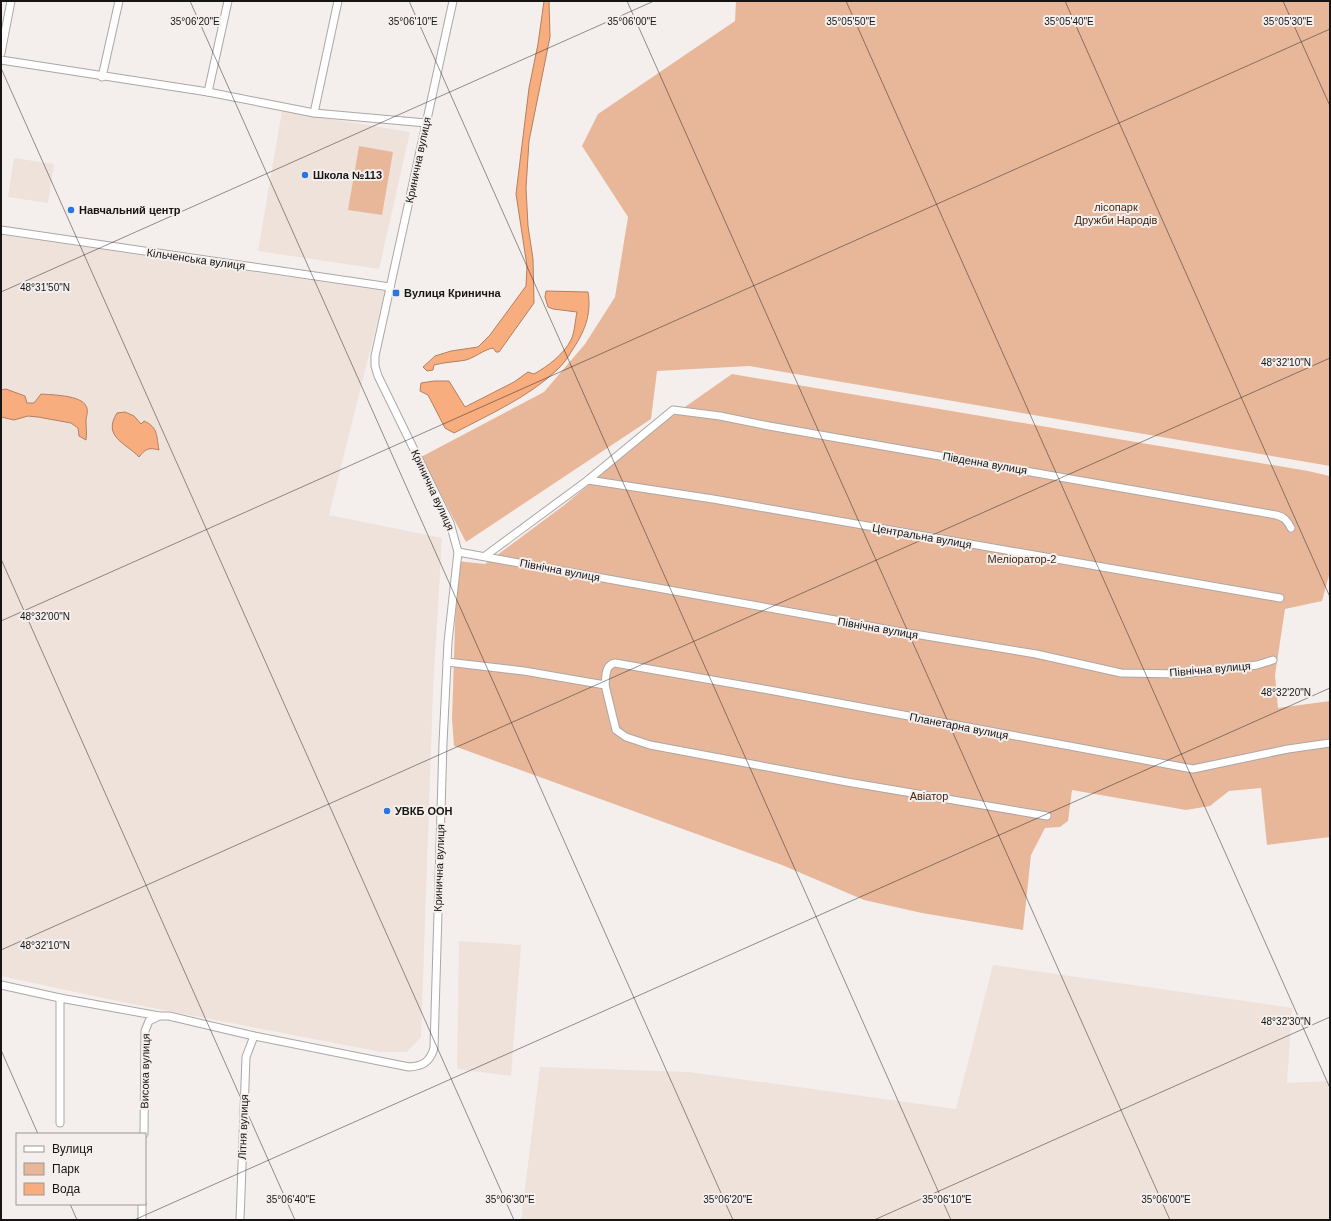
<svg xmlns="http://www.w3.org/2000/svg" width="1331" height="1221" viewBox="0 0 1331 1221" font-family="Helvetica,sans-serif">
	<rect width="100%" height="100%" fill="#f4efed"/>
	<g fill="#eee2db">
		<polygon points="282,111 410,132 379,269 258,251"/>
		<polygon points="14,158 54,164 48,203 8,197"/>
		<polygon points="1,235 385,291 329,515 442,538 433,691 421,1037 407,1052 381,1052 122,1002 1,976"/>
		<polygon points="459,941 521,945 511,1076 457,1069"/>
		<polygon points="993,965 1292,1008 1287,1083 1330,1081 1330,1220 521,1220 540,1067 689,1072 956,1109"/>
	</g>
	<g fill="#e8b799">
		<polygon points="736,1 1330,1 1330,466 749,366 657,371 651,419 466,542 421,457 544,392 585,344 615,297 628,217 582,146 598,114 735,21"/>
		<polygon points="359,146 393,152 382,215 348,210"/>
		<polygon points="732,374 1308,471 1330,476 1330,572 1322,601 1285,609 1275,675 1278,708 1330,701 1330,837 1267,845 1261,788 1229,791 1210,806 1186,810 1072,790 1068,821 1060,827 1045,828 1031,855 1023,930 922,913 864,900 782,865 454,746 452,719 457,561 485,564 563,506 672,416"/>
	</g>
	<g fill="#f8ad7f" stroke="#b47f5f">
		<path d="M544,1H549L550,37L529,141L526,188L528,226L533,259L534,303L499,352H496L493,348C483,350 476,357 466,360C456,362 445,362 434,365L433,370L427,371L423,367L435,356L451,351L478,347L490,335L526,286L527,266L516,194L529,88L538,44Z"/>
		<path d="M546,291L588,292C592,315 584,333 571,352C568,358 563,364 558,369C529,397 490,414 454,433L445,428L428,395L420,391L421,383L434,381H449L465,407L514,382L528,372L534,374C548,366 563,355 571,340C575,332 575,320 577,312L553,309L548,307L545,297Z"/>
		<path d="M6,389L25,396L27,403H34L41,394C52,395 81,395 86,406C89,411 86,416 86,421C86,428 87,434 86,440L79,436L78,428L71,423L38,417L28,416L14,420L1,417V390Z"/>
		<path d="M125,412L134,416L141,424L144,421C159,428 156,436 159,450C149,447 145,449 139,457C126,443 102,437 117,413Z"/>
	</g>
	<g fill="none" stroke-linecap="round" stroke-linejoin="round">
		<defs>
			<g id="minor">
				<polyline points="1,53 11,1"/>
				<polyline points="1,60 208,92 314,113 426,123"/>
				<polyline points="102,77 119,1"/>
				<polyline points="208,92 228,1"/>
				<polyline points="314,113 338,1"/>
				<polyline points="1,230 390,287"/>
				<polyline points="588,480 713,499 1280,598"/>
				<polyline points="458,552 902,632 1036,654 1121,673 1182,674 1257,665 1273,660"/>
				<path d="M485,556L588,480L673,410L720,416L769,426L1276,515C1284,517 1287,520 1291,528"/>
				<polyline points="447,662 524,671 605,685 616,730 626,737 650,745 847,782 1047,816"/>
				<path d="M605,685C606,676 605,665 615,663L769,690L1193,769L1288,749L1330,743"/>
				<path d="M1,985L60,998L159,1016H169L254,1036L409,1067C423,1066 430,1062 434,1048L443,743L448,642L458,552L450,523L378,376L375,366V356L453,1"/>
				<polyline points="60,998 60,1123"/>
				<polyline points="144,1134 145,1031 149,1021 159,1016"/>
				<polyline points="142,1220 142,1204"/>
				<polyline points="240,1220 246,1057 254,1036"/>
			</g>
		</defs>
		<use href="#minor" stroke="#aba7a5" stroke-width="9"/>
		<use href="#minor" stroke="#fff" stroke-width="7"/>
	</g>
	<path fill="none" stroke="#171514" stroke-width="1" stroke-opacity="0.45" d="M190,1L733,1220M409,1L951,1220M627,1L1170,1220M846,1L1330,1088M1065,1L1330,597M1283,1L1330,106M1,68L514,1220M1,292L654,1M1,559L295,1220M1,621L1330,29M1,950L1330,358M1,1050L38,1134M70,1204L77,1220M134,1220L1330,688M874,1220L1330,1017"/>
	<g fill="#2976e1" stroke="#f4efed" stroke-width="1.5">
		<circle cx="305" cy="175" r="4"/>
		<circle cx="71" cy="210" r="4"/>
		<rect x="392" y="289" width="8" height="8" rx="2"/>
		<circle cx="387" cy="811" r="4"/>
	</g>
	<g text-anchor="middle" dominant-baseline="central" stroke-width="4" stroke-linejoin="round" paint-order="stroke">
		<g font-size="11" fill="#171514" stroke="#f4efed">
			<text transform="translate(418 160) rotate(-78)">Кринична вулиця</text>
			<text transform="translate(196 259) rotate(8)">Кільченська вулиця</text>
			<text transform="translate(985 463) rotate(10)">Південна вулиця</text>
			<text transform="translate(433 490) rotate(65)">Кринична вулиця</text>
			<text transform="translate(922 536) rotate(10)">Центральна вулиця</text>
			<text transform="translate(560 570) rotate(11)">Північна вулиця</text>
			<text transform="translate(878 628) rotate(10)">Північна вулиця</text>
			<text transform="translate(1210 669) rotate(-5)">Північна вулиця</text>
			<text transform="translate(959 726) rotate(11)">Планетарна вулиця</text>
			<text transform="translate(439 868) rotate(-88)">Кринична вулиця</text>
			<text transform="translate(145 1071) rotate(-89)">Висока вулиця</text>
			<text transform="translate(243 1127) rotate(-88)">Літня вулиця</text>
		</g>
		<g font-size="11" font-weight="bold" fill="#171514" stroke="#f4efed" text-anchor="start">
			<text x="313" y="175">Школа №113</text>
			<text x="79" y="210">Навчальний центр</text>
			<text x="404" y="293">Вулиця Кринична</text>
			<text x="395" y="811">УВКБ ООН</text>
		</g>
		<g font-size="11" fill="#442612" stroke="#f4efed">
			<text x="1116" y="207">лісопарк<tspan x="1116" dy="13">Дружби Народів</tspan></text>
			<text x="1022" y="559">Меліоратор-2</text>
			<text x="929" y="796">Авіатор</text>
		</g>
	</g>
	<g font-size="10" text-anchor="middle" fill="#171514" stroke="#f4efed" stroke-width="4" stroke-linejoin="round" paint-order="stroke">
		<text x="195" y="25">35°06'20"E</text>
		<text x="413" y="25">35°06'10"E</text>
		<text x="632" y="25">35°06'00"E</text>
		<text x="851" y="25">35°05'50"E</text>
		<text x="1069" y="25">35°05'40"E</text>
		<text x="1288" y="25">35°05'30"E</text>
		<text x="45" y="291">48°31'50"N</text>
		<text x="1286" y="366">48°32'10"N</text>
		<text x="45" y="620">48°32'00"N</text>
		<text x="1286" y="696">48°32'20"N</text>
		<text x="45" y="949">48°32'10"N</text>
		<text x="1286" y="1025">48°32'30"N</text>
		<text x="291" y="1203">35°06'40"E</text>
		<text x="510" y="1203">35°06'30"E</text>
		<text x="728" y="1203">35°06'20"E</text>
		<text x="947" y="1203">35°06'10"E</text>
		<text x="1166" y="1203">35°06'00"E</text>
	</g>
	<rect width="1331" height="1221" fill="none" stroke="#171514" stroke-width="4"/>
	<rect x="16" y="1133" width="130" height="72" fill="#f4efed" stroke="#9c9896"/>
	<rect x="24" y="1146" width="20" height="6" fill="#ffffff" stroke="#9c9896"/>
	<text x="52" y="1153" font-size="12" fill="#171514">Вулиця</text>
	<rect x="24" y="1163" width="20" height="12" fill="#e8b799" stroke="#9c9896"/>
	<text x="52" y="1173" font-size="12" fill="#171514">Парк</text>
	<rect x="24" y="1183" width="20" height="12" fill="#f8ad7f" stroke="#9c9896"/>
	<text x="52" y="1193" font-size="12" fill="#171514">Вода</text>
</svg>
